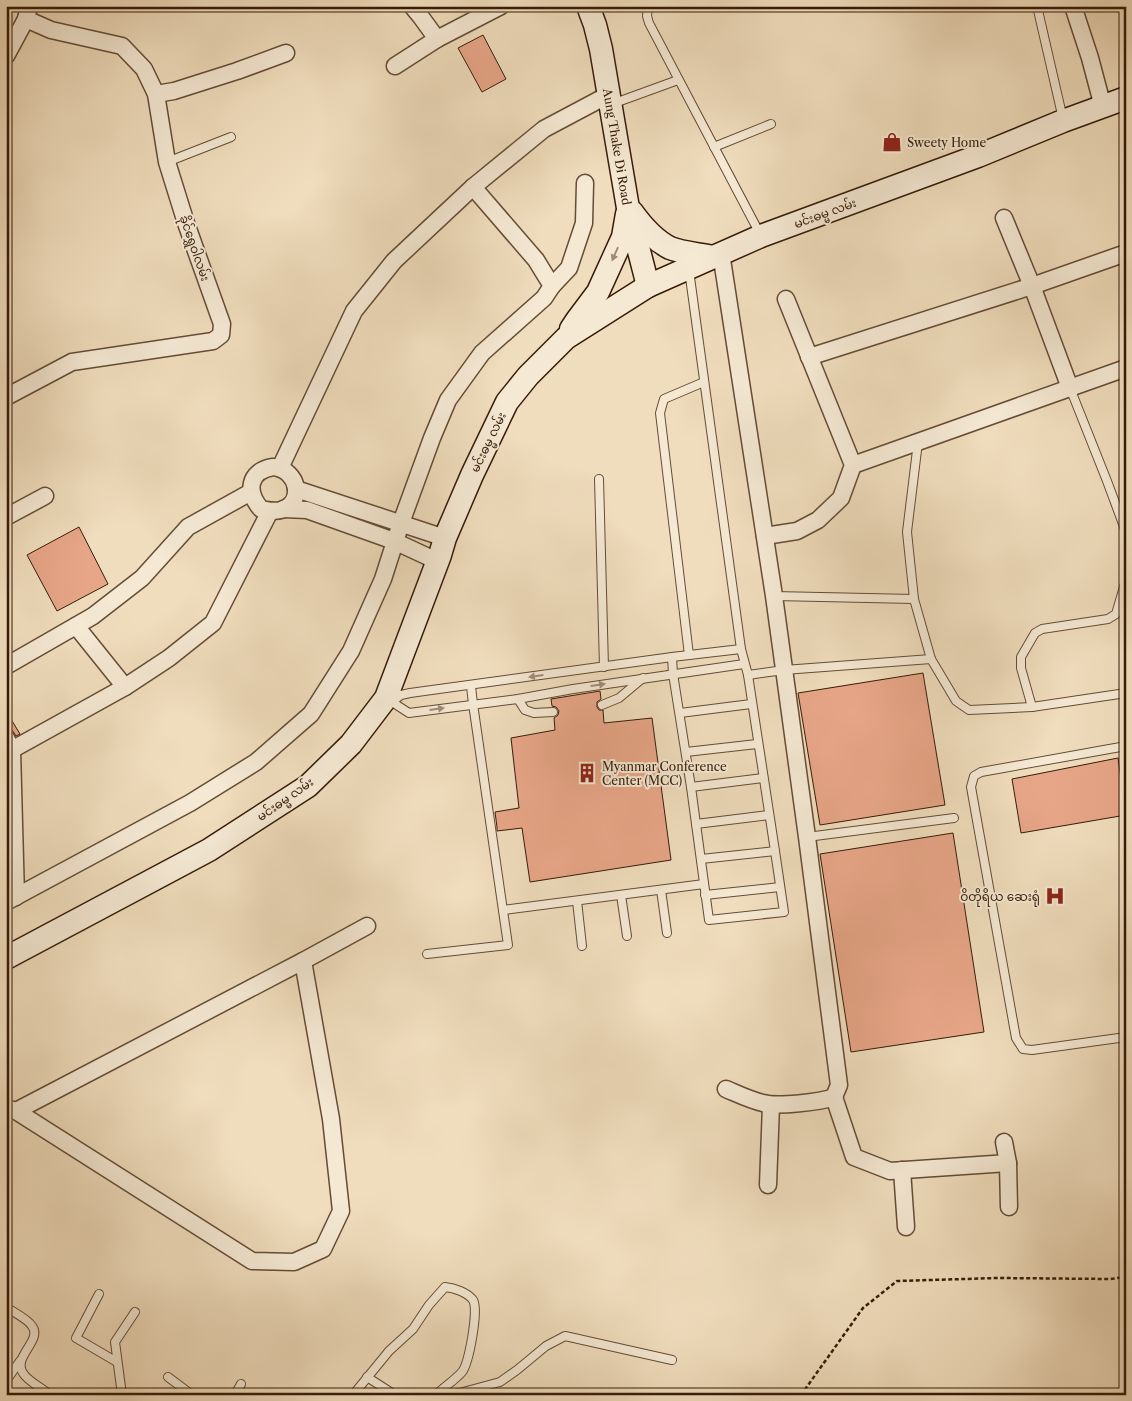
<svg xmlns="http://www.w3.org/2000/svg" width="1132" height="1401" viewBox="0 0 1132 1401" font-family="'Libre Caslon Text','Noto Sans Myanmar',serif">
	<rect width="100%" height="100%" fill="#f0ddbd"/>
	<filter id="stains"><feTurbulence type="fractalNoise" baseFrequency=".004" numOctaves="4"/><feColorMatrix values="0 0 0 0 .2 0 0 0 0 .09 0 0 0 0 .02 0 0 0 .5 -.17"/></filter>
	<radialGradient id="worn" r=".72"><stop offset=".6" stop-color="#630" stop-opacity="0"/><stop offset="1" stop-color="#630" stop-opacity=".3"/></radialGradient>
	<g fill="#e8a688" stroke="#351b08">
		<polygon points="483,35 506,79 482,92 458,48"/>
		<polygon points="79,527 108,584 57,611 27,555"/>
		<polygon points="923,673 945,805 820,825 798,693"/>
		<polygon points="600,691 601,699 597,702 597,707 599,710 603,710 604,723 652,718 671,860 530,882 522,828 497,831 497,827 495,812 519,808 511,738 555,730 554,718 558,715 559,711 556,707 552,706 551,699"/>
		<polygon points="6,711 20,734 16,736 12,730 6,728"/>
		<polygon points="1118,758 1126,815 1021,833 1012,779"/>
		<polygon points="953,833 984,1032 851,1052 820,854"/>
	</g>
	<g fill="none" stroke-linecap="round" stroke-linejoin="round">
		<defs>
			<g id="lane">
				<polyline points="648,6 647,16 649,23 760,234"/>
				<polyline points="1037,6 1063,119"/>
				<polyline points="612,104 678,80"/>
				<polyline points="714,147 771,124"/>
				<polyline points="167,162 231,137"/>
				<polyline points="1070,388 1107,481 1126,532"/>
				<polyline points="599,479 604,667"/>
				<polyline points="774,596 914,599 931,659"/>
				<polyline points="914,599 907,532 918,442"/>
				<polyline points="689,655 660,413 664,399 704,382"/>
				<polyline points="672,657 673,674 691,787 709,920 784,912 775,851 748,675 741,649 689,270"/>
				<polyline points="748,675 784,670 931,659 956,701 969,710 1032,707 1126,693"/>
				<polyline points="518,699 525,710 534,713 553,712"/>
				<polyline points="392,702 409,713 518,699 573,689 744,664"/>
				<polyline points="391,703 401,695 410,693 672,657 741,649"/>
				<polyline points="602,705 619,698 643,678"/>
				<polyline points="1032,707 1021,668 1021,657 1035,633 1042,629 1108,619 1116,614 1126,580"/>
				<polyline points="680,713 751,704"/>
				<polyline points="1126,746 981,772 974,776 971,787 1016,1038 1023,1049 1032,1050 1126,1037"/>
				<polyline points="686,752 757,744"/>
				<polyline points="691,787 763,778"/>
				<polyline points="696,824 769,815"/>
				<polyline points="807,837 954,818"/>
				<polyline points="701,859 775,851"/>
				<polyline points="661,890 667,933"/>
				<polyline points="621,895 627,936"/>
				<polyline points="705,895 780,887"/>
				<polyline points="577,901 582,946"/>
				<polyline points="503,910 704,884"/>
				<polyline points="427,954 508,945 473,704 471,686"/>
				<polyline points="99,1294 76,1338 117,1362"/>
				<path d="M6,1307C13,1312 28,1319 32,1326C43,1340 12,1357 23,1373C27,1380 38,1386 45,1391L47,1395"/>
				<polyline points="168,1377 192,1395"/>
				<polyline points="367,1377 395,1395"/>
				<polyline points="6,1381 20,1361"/>
				<polyline points="122,1395 115,1342 135,1312"/>
				<polyline points="235,1395 241,1384"/>
				<path d="M353,1395L389,1351L413,1329L429,1305L445,1287C454,1288 467,1292 473,1300C479,1309 469,1363 462,1372C455,1380 444,1387 436,1395"/>
				<polyline points="450,1395 463,1392 500,1382 517,1370 546,1346 565,1336 672,1360"/>
			</g>
			<g id="street">
				<polyline points="412,6 421,17 437,39"/>
				<polyline points="1073,6 1090,58 1103,107"/>
				<polyline points="6,56 26,19 29,6"/>
				<polyline points="395,66 437,39 501,6"/>
				<polyline points="156,94 174,91 237,71 286,53"/>
				<polyline points="1004,218 1032,286 1070,388"/>
				<path d="M721,253L774,596L807,837L839,1085L834,1097C821,1102 777,1107 763,1103C750,1100 738,1094 726,1089"/>
				<polyline points="552,286 569,268 584,223 585,183"/>
				<polyline points="809,357 1032,286 1126,253"/>
				<polyline points="6,397 72,362 213,341 221,335 222,324 186,223 167,162 156,94 144,69 122,46 51,30 26,19"/>
				<polyline points="853,465 1126,368"/>
				<path d="M273,467C300,470 304,504 281,510C275,512 267,510 261,509C246,492 248,471 273,467Z"/>
				<polyline points="280,468 354,311 394,261 473,187 544,129 608,95"/>
				<polyline points="296,489 445,538"/>
				<polyline points="284,509 307,510 394,541 437,561"/>
				<polyline points="6,517 45,496"/>
				<polyline points="765,536 797,531 818,520 841,498 853,465 786,299"/>
				<polyline points="76,626 125,687"/>
				<polyline points="6,666 93,616 142,578 188,527 251,492"/>
				<polyline points="6,738 12,750 16,897"/>
				<polyline points="6,753 125,687 169,658 213,623 270,511"/>
				<polyline points="6,902 190,803 256,762 311,714 351,651 383,579 401,523 432,438 448,400 482,353 544,298 552,286 536,260 473,187"/>
				<polyline points="834,1097 854,1157 890,1171 1008,1163"/>
				<polyline points="6,1108 16,1111 252,1261 294,1262 323,1249 341,1211 331,1119 303,961 367,926"/>
				<polyline points="16,1111 303,961"/>
				<polyline points="1004,1142 1008,1163 1009,1207"/>
				<polyline points="902,1170 906,1227"/>
				<polyline points="768,1185 771,1105"/>
			</g>
			<g id="secondary">
				<path id="s1" d="M588,6L595,25L601,49L628,208L648,286"/>
				<path d="M632,212C642,226 654,240 670,248C682,253 700,254 713,257"/>
				<polyline points="571,329 577,320 598,292 623,237 627,214"/>
				<polyline points="6,958 209,850 308,786 351,744 386,698 440,555 445,538 472,475 507,402 528,376 566,338 648,286 761,236 978,156 1063,121 1126,98"/>
			</g>
		</defs>
		<use href="#lane" stroke="#644c35" stroke-width="10"/>
		<use href="#street" stroke="#644c35" stroke-width="19"/>
		<use href="#secondary" stroke="#351b08" stroke-width="25"/>
		<polyline stroke="#351b08" stroke-width="2.5" stroke-dasharray="4 2.5" stroke-linecap="butt" points="801,1395 863,1308 897,1281 997,1278 1110,1279 1126,1277"/>
		<use href="#lane" stroke="#f5e9d4" stroke-width="8"/>
		<use href="#street" stroke="#f5e9d4" stroke-width="16"/>
		<use href="#secondary" stroke="#f5e9d4" stroke-width="22"/>
	</g>
	<defs><path id="oneway-solid" d="M-6-.8H1V-3.2L6.5 0L1 3.2V.8H-6Z" transform="scale(1.25)"/></defs>
	<g fill="#9f8c78">
		<use href="#oneway-solid" transform="translate(615 254) rotate(114)"/>
		<use href="#oneway-solid" transform="translate(536 676) rotate(172)"/>
		<use href="#oneway-solid" transform="translate(598 685) rotate(-8)"/>
		<use href="#oneway-solid" transform="translate(437 709) rotate(-8)"/>
	</g>
	<defs>
		<symbol id="shop-bare" viewBox="-9 -9 18 18"><path d="M-5-2.5h2.3a2.7 3.5 0 0 1 5.4 0H5L5.5 6h-11ZM-1.5-2.5h3a1.5 2.3 0 0 0-3 0Z" fill="#8f2418" stroke="#f5e9d4" stroke-width="2.5" paint-order="stroke"/></symbol>
		<symbol id="building-bare" viewBox="-9 -9 18 18"><path d="M-4-6H4V6H1V3H-1V6H-4ZM-2.5-4.3h1.7v1.8h-1.7ZM.8-4.3h1.7v1.8H.8ZM-2.5-1h1.7V.8h-1.7ZM.8-1h1.7V.8H.8Z" fill="#8f2418" stroke="#f5e9d4" stroke-width="2.5" paint-order="stroke"/></symbol>
		<symbol id="hospital-bare" viewBox="-9 -9 18 18"><path d="M-5-5h3v3.5h4V-5h3V5h-3V1.5h-4V5h-3Z" fill="#8f2418" stroke="#f5e9d4" stroke-width="2.5" paint-order="stroke"/></symbol>
	</defs>
	<g fill-rule="evenodd">
		<use href="#shop-bare" x="878" y="128" width="28" height="28"/>
		<use href="#building-bare" x="573" y="759" width="28" height="28"/>
		<use href="#hospital-bare" x="1041" y="882" width="28" height="28"/>
	</g>
	<g text-anchor="middle" dominant-baseline="central" stroke-width="4" stroke-linejoin="round" paint-order="stroke">
		<g font-size="12" fill="#351b08" stroke="#f5e9d4" text-anchor="start">
			<text x="907" y="142">Sweety Home</text>
			<text x="602" y="766">Myanmar Conference<tspan x="602" dy="14">Center (MCC)</tspan></text>
			<text x="1040" y="896" text-anchor="end">ဝိတိုရိယ ဆေးရုံ</text>
		</g>
		<g font-size="12" fill="#351b08" stroke="#f5e9d4">
			<text stroke="none"><textPath href="#s1" startOffset="144">Aung Thake Di Road</textPath></text>
			<text transform="translate(825 213) rotate(-20)">မင်းဓမ္မ လမ်း</text>
			<text transform="translate(195 248) rotate(71)">ခိုင်ရွှေဝါလမ်း</text>
			<text transform="translate(488 442) rotate(-64)">မင်းဓမ္မ လမ်း</text>
			<text transform="translate(285 799) rotate(-35)">မင်းဓမ္မ လမ်း</text>
		</g>
	</g>
	<rect width="1132" height="1401" fill="none" stroke="#f0ddbd" stroke-width="25"/>
	<rect x="8" y="8" width="1117" height="1386" fill="none" stroke="#351b08" stroke-width="2.5"/>
	<rect x="12" y="12" width="1107" height="1376" fill="none" stroke="#351b08"/>
	<rect width="100%" height="100%" filter="url(#stains)"/>
	<rect width="100%" height="100%" fill="url(#worn)"/>
</svg>
